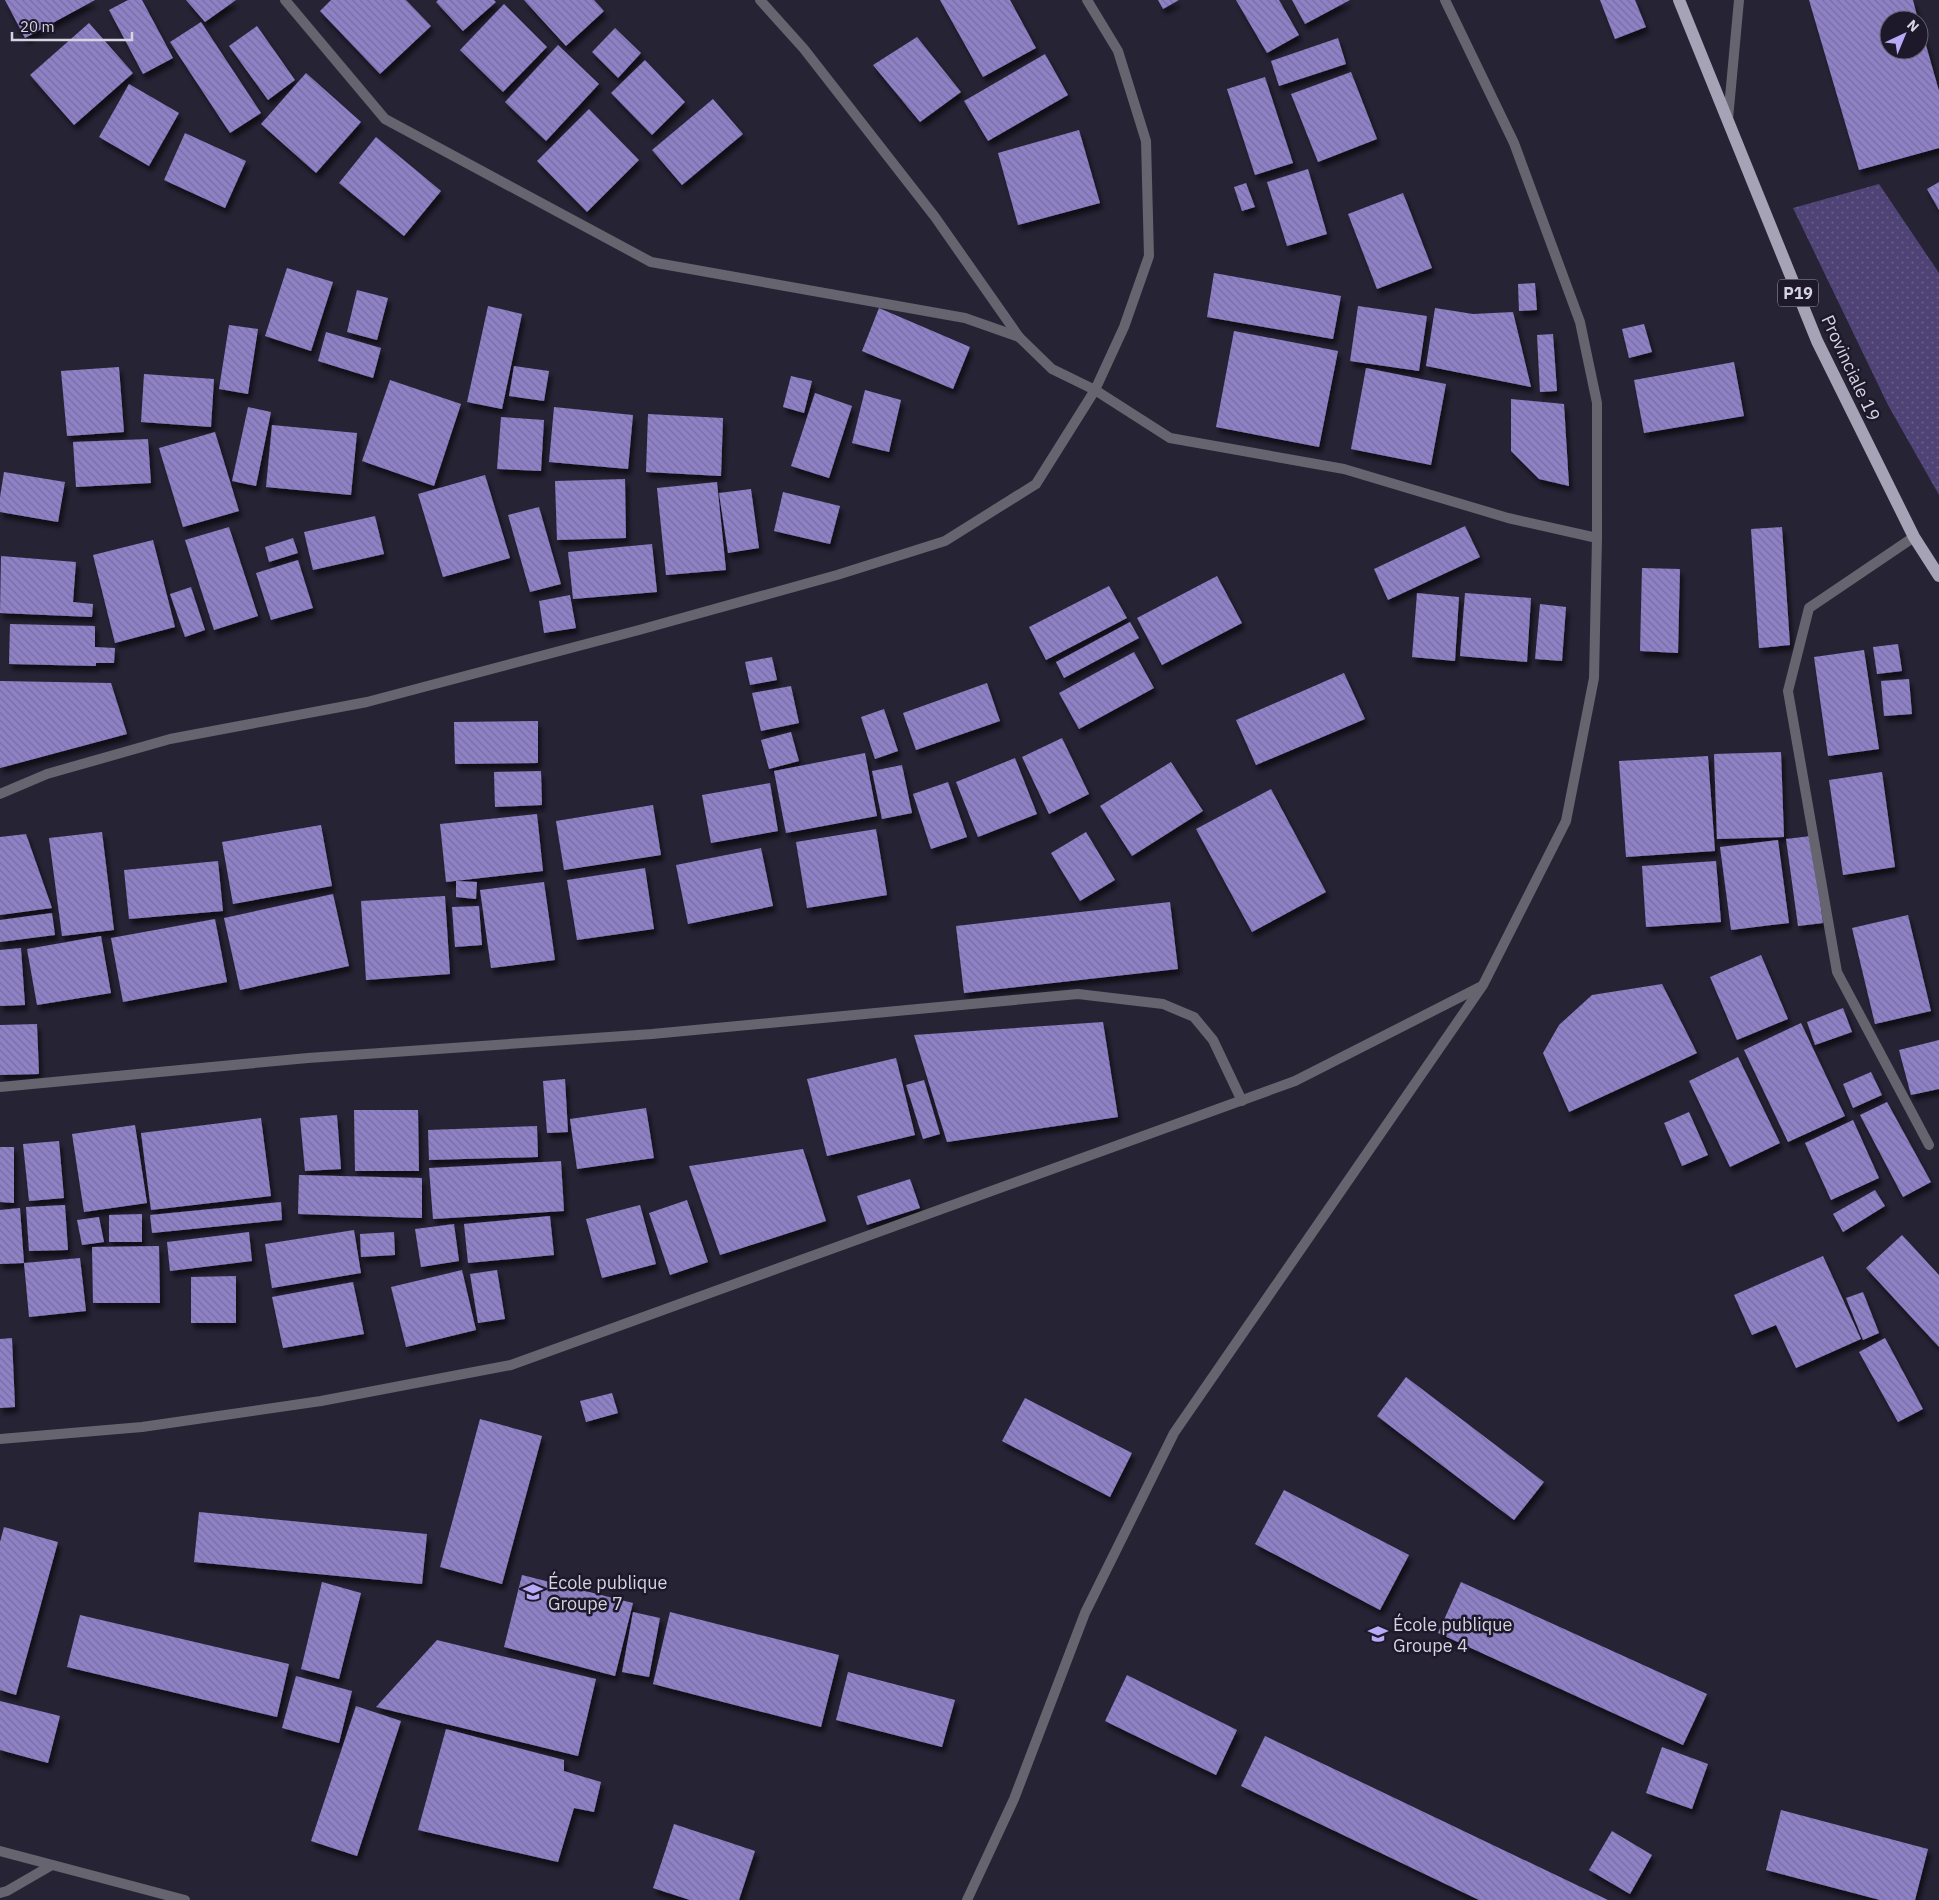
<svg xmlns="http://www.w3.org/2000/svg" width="1939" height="1900" viewBox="0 0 1939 1900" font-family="'IBM Plex Sans',sans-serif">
	<defs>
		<pattern id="grass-dots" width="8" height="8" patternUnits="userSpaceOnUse" patternTransform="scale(1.25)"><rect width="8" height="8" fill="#4f4376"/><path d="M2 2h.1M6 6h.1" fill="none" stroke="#685d89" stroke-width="1.8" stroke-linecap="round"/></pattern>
		<pattern id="building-back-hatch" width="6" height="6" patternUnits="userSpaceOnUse" patternTransform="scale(1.25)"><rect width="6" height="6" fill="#8f81c6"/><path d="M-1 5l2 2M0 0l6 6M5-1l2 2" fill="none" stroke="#776e9f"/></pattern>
		<filter id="shadow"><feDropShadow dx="3" dy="5.5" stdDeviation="2.5" flood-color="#0009"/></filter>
	</defs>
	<rect width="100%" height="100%" fill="#262335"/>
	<polygon fill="url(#grass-dots)" points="1879,184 1939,273 1939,495 1888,405 1793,208"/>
	<g fill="url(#building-back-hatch)" filter="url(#shadow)">
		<polygon points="5,0 95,0 25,38"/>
		<polygon points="128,0 142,0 173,58 143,74 109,10"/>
		<polygon points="186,0 236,0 205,22"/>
		<polygon points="331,0 406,0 431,26 380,74 320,11"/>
		<polygon points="438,0 494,0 496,2 463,31 436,2"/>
		<polygon points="524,0 594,0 604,11 566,46"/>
		<polygon points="940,0 1010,0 1036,48 983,77"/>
		<polygon points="1158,0 1179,0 1163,9"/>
		<polygon points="1236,0 1279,0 1299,35 1267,53"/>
		<polygon points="1292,0 1350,0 1305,24"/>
		<polygon points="1600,0 1635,0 1646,27 1615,39"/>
		<polygon points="1809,0 1913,0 1918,20 1889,20 1889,50 1919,50 1920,24 1939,91 1939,148 1859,170"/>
		<polygon points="504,4 547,47 503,92 460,50"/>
		<polygon points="201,22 261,113 230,133 170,42"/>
		<polygon points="89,23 133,73 74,125 30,75"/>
		<polygon points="257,26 295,80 268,100 229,46"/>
		<polygon points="615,28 641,53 618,78 592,52"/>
		<polygon points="917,37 961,92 920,122 873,65"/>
		<polygon points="1338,38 1346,64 1279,86 1271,61"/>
		<polygon points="558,45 599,84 546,141 505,102"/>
		<polygon points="1045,54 1068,95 988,141 964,101"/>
		<polygon points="645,60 685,102 652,135 611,93"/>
		<polygon points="1351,72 1377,139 1318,162 1291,94"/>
		<polygon points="306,73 361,122 316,173 261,124"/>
		<polygon points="1265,77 1293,163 1255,175 1227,89"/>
		<polygon points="129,84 179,113 149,166 99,137"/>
		<polygon points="713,99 743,134 682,185 652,150"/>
		<polygon points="589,109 639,160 587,212 537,161"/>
		<polygon points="1079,130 1100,203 1018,225 998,153"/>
		<polygon points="185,133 246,161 225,208 164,180"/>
		<polygon points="376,137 441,191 404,236 339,183"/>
		<polygon points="1308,169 1327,234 1287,246 1267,182"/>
		<polygon points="1939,182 1939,210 1927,189"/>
		<polygon points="1246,183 1255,207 1242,211 1234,187"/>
		<polygon points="1403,193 1432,268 1377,289 1348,214"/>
		<polygon points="287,268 333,282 311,351 265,336"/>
		<polygon points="1214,273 1341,296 1333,339 1207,317"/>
		<polygon points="1535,283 1537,310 1519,311 1518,284"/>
		<polygon points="357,290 388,298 377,340 347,332"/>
		<polygon points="488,306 522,314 502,409 467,402"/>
		<polygon points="1358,306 1427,316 1419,371 1350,361"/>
		<polygon points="879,308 970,347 953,389 862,351"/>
		<polygon points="1435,308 1473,314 1513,312 1531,387 1426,366"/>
		<polygon points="1644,324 1652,352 1629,358 1622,329"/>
		<polygon points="229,325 258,329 248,394 219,389"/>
		<polygon points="1234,331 1338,351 1319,447 1216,427"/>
		<polygon points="326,332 381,348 373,378 318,361"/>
		<polygon points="1553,334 1557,391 1540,392 1537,335"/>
		<polygon points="1734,362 1744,416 1644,433 1634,380"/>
		<polygon points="514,366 549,371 544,401 509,396"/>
		<polygon points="119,367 124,432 67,436 61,371"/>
		<polygon points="1366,368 1446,384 1431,465 1351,449"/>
		<polygon points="144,374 214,379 211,427 141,422"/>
		<polygon points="791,376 812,381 804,413 783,407"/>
		<polygon points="390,380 461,404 434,486 362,461"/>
		<polygon points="865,390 901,400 889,452 852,443"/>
		<polygon points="815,393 852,406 829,478 791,466"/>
		<polygon points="1511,399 1564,404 1569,486 1539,479 1511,451"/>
		<polygon points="248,407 271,412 256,486 232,481"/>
		<polygon points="554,407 633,415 628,469 549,462"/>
		<polygon points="648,414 723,418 721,476 646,472"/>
		<polygon points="501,417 544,420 541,471 497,469"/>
		<polygon points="272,425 357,433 351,495 266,487"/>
		<polygon points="215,432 239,511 183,527 159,448"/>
		<polygon points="148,439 151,483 76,487 73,442"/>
		<polygon points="4,472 65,482 58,522 0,512 0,497"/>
		<polygon points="485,475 510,558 443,577 418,494"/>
		<polygon points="625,479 626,538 557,540 555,481"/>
		<polygon points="717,482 726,570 666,575 657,488"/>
		<polygon points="751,489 759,548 728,553 719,493"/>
		<polygon points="783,492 840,506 830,544 774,531"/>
		<polygon points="539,507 561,584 530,592 508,515"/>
		<polygon points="375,516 384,554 313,570 304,532"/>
		<polygon points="1465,526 1480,557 1388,600 1374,569"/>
		<polygon points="229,527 258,616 214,630 185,540"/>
		<polygon points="1782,527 1790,645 1759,648 1751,529"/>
		<polygon points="293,538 298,553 269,562 265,547"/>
		<polygon points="153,540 175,627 115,643 93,555"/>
		<polygon points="652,544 657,592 573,599 568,552"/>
		<polygon points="1,556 76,562 73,602 93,604 92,617 0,613"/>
		<polygon points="298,560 313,608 271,620 256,573"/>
		<polygon points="1642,568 1680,569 1678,653 1640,651"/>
		<polygon points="1217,576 1242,623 1162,665 1137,618"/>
		<polygon points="1109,586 1127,618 1046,660 1029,627"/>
		<polygon points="191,587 205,630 185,637 170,594"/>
		<polygon points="1417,593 1459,597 1455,661 1412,657"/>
		<polygon points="1465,593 1531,598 1527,662 1460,656"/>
		<polygon points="570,595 576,628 544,633 539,601"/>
		<polygon points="1540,604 1566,607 1562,661 1535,659"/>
		<polygon points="1130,622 1139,638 1064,678 1056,662"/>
		<polygon points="10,624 95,626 95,647 115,648 114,663 96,663 96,666 9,664"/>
		<polygon points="1898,644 1902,671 1877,674 1873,647"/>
		<polygon points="1864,650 1879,749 1828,756 1814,657"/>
		<polygon points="1134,652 1154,688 1079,729 1059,693"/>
		<polygon points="772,657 777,680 750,685 745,662"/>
		<polygon points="1344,673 1365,719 1256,765 1236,720"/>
		<polygon points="1909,679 1912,714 1884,716 1881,681"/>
		<polygon points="0,681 111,683 127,734 0,768"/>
		<polygon points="987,683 1000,721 916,750 903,713"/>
		<polygon points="791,686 799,723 761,731 752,693"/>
		<polygon points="884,709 898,751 875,759 861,717"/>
		<polygon points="538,721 538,763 455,764 454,722"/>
		<polygon points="791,732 799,761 769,769 761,740"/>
		<polygon points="1062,738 1089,794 1049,814 1022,757"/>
		<polygon points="1781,752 1784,837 1717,839 1714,754"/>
		<polygon points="865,753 877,816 786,833 774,771"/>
		<polygon points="1708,756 1715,851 1626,857 1619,761"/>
		<polygon points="1015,758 1037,814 978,837 956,782"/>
		<polygon points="1171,762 1203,811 1132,856 1100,806"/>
		<polygon points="902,765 912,813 882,819 872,771"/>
		<polygon points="541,771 542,805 495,807 494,772"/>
		<polygon points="1882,772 1895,867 1843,875 1829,780"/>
		<polygon points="948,782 967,837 931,849 913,794"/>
		<polygon points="770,783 778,831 711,843 702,795"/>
		<polygon points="1271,789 1326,892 1252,932 1196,829"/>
		<polygon points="653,805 661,855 564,870 556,821"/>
		<polygon points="537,814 543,871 446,882 440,824"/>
		<polygon points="321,825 332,886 233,904 222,842"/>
		<polygon points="876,829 887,895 807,908 796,842"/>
		<polygon points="102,832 114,930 62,936 49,838"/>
		<polygon points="1086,832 1115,880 1080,901 1051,853"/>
		<polygon points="26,834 52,908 0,915 0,837"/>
		<polygon points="1811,836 1823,923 1798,926 1786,839"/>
		<polygon points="1778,840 1789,923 1731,930 1720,847"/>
		<polygon points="761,848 773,906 688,924 676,865"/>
		<polygon points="218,861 223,911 129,919 124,870"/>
		<polygon points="1716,861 1721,922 1646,927 1642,866"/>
		<polygon points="645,868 654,929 577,940 567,880"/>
		<polygon points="456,881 477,882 476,899 456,897"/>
		<polygon points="544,882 555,960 491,968 480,890"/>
		<polygon points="333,894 349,966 240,990 224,918"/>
		<polygon points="445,896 450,974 366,980 361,901"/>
		<polygon points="1170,902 1178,969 964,993 956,926"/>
		<polygon points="479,906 482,945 455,947 452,907"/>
		<polygon points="52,913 55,935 0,942 0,920"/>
		<polygon points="1908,915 1931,1011 1875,1024 1852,928"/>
		<polygon points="215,919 227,982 123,1002 111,938"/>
		<polygon points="101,936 111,993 37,1005 27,949"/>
		<polygon points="21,948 25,1005 0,1006 0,950"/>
		<polygon points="1761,955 1788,1019 1737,1040 1710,977"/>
		<polygon points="1662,984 1697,1053 1569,1112 1543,1053 1559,1025 1592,995"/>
		<polygon points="1843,1008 1852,1032 1815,1045 1807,1022"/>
		<polygon points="1103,1022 1118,1117 947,1142 914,1035"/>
		<polygon points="1801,1023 1845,1116 1788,1142 1744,1050"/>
		<polygon points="37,1024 39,1074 0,1075 0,1025"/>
		<polygon points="1939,1040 1939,1089 1911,1095 1899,1050"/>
		<polygon points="1738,1057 1780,1143 1730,1167 1689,1081"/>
		<polygon points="896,1058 915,1135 827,1156 807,1079"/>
		<polygon points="1871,1072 1882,1095 1853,1108 1843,1084"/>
		<polygon points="565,1079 568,1132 547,1133 543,1081"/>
		<polygon points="924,1080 940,1134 923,1139 906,1085"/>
		<polygon points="1887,1102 1931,1182 1903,1197 1860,1115"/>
		<polygon points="646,1108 654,1158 577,1169 570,1119"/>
		<polygon points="354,1110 418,1110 419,1171 355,1171"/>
		<polygon points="1689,1112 1708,1155 1682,1166 1664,1123"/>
		<polygon points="337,1115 341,1169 305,1171 300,1118"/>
		<polygon points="261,1118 271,1196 151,1210 141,1133"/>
		<polygon points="1853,1120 1879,1178 1831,1200 1805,1143"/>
		<polygon points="135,1125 147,1203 84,1212 72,1134"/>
		<polygon points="537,1126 538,1157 429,1160 428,1130"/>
		<polygon points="59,1141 64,1198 29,1201 23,1144"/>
		<polygon points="0,1147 14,1147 14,1203 0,1202"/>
		<polygon points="803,1149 826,1221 720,1255 689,1166"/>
		<polygon points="561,1161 564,1211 433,1219 429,1168"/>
		<polygon points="299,1175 422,1178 422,1218 298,1214"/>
		<polygon points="910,1179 920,1208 867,1225 857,1196"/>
		<polygon points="1875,1190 1885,1206 1843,1232 1833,1214"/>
		<polygon points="687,1200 708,1262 670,1275 649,1213"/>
		<polygon points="281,1202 282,1220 152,1233 150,1215"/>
		<polygon points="65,1205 68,1250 29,1251 26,1207"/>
		<polygon points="640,1205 656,1264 602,1278 586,1219"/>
		<polygon points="20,1208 24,1263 0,1264 0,1210"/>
		<polygon points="142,1214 142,1242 109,1242 109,1215"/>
		<polygon points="550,1216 554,1255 468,1263 464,1224"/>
		<polygon points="99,1217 104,1242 82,1245 77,1220"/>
		<polygon points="454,1224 459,1261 421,1267 415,1229"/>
		<polygon points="354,1230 361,1273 272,1288 265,1244"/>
		<polygon points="249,1232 252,1261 170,1271 167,1242"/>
		<polygon points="394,1232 395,1255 361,1257 360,1234"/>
		<polygon points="1902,1235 1939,1275 1939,1347 1866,1268"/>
		<polygon points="159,1246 160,1303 93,1303 92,1247"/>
		<polygon points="1823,1256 1861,1339 1796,1368 1776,1325 1752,1335 1734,1295"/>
		<polygon points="80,1258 86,1311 29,1317 24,1263"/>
		<polygon points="462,1270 476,1330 406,1347 391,1287"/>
		<polygon points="497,1270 505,1319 478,1323 470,1274"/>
		<polygon points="236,1276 236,1323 191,1323 191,1277"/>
		<polygon points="353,1282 364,1334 283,1348 272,1297"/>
		<polygon points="1863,1292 1879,1333 1863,1340 1846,1298"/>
		<polygon points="12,1338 15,1407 0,1408 0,1339"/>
		<polygon points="1885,1338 1923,1409 1898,1422 1859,1352"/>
		<polygon points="1406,1377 1544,1482 1514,1520 1377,1416"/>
		<polygon points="612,1393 618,1413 586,1422 580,1401"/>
		<polygon points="1025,1398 1132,1453 1110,1497 1002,1441"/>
		<polygon points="480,1419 542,1436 502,1584 440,1567"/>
		<polygon points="1284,1490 1409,1555 1380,1610 1255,1544"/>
		<polygon points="199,1512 427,1534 422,1584 194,1562"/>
		<polygon points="4,1527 58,1542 16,1695 0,1690 0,1542"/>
		<polygon points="522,1575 633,1603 615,1676 504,1647"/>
		<polygon points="322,1582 361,1593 339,1679 301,1669"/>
		<polygon points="1461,1582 1707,1694 1683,1745 1438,1633"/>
		<polygon points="633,1612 660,1618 649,1677 622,1672"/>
		<polygon points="670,1612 839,1655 821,1727 653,1684"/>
		<polygon points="80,1615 289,1664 277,1717 67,1667"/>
		<polygon points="437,1640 596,1679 578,1756 376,1707"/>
		<polygon points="848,1672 955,1700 942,1747 836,1720"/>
		<polygon points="1127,1675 1237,1730 1216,1775 1105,1721"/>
		<polygon points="296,1676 352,1691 339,1743 282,1728"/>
		<polygon points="0,1701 60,1716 48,1763 0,1750"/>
		<polygon points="356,1706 401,1721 357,1856 311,1841"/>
		<polygon points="446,1729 564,1760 564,1771 601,1782 594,1812 574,1808 558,1862 418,1830"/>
		<polygon points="1265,1736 1608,1900 1479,1900 1241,1786"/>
		<polygon points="1662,1747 1708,1764 1692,1809 1646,1793"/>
		<polygon points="1781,1810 1928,1849 1915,1900 1880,1900 1766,1870"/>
		<polygon points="674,1824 755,1851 739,1900 690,1900 653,1888"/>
		<polygon points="1612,1831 1652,1855 1630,1894 1589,1870"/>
	</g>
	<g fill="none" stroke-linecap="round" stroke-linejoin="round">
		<g stroke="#66646e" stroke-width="10">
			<polyline points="285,0 385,119 651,262 965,318 1019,337"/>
			<polyline points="760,0 804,49 935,217 1019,337 1052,369 1095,390 1170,438 1344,469 1508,518 1597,538"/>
			<polyline points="1728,119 1739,0"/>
			<polyline points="1914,537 1809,608 1788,691 1837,972 1929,1145"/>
			<polyline points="0,794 47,774 170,739 367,702 639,630 837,575 945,541 1036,484 1095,390 1124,327 1149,256 1146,141 1118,51 1087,0"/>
			<polyline points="0,1087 308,1058 652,1034 1078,994 1163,1004 1194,1017 1213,1040 1242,1101"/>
		</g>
		<g stroke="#66646e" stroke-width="10">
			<polyline points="0,1439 142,1427 321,1401 511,1365 1295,1081 1482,986"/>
			<polyline points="0,1851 185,1900"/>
			<polyline points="0,1893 7,1891 52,1865"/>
			<polyline points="967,1900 1014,1799 1085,1613 1174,1433 1483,985 1566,821 1594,678 1597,538 1597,403 1580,322 1514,143 1445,0"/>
		</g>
		<polyline stroke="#a6a3b7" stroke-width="12" points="1679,0 1817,341 1914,537 1939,576"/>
	</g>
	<defs>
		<symbol id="school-bare" viewBox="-9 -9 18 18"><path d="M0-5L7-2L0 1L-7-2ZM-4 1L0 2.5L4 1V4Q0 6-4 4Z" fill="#b9aaf7" stroke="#1d192b" stroke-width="2.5" paint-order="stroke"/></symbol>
	</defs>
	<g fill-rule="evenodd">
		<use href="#school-bare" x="519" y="1578" width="28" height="28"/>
		<use href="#school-bare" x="1364" y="1620" width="28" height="28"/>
	</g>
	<g text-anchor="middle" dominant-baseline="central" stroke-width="5" stroke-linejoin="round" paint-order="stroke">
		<rect fill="#1d192b" stroke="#9e9caa" stroke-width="1" x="1778" y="279.5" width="40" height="27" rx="4"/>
		<g font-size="16" font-weight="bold" fill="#d6d4e1">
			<text x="1798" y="293">P19</text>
		</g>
		<g font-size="18" fill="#d6d4e1" stroke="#1d192b">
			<text transform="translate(1851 368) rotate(65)">Provinciale 19</text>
		</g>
		<g font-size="18" fill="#d6d4e1" stroke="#1d192b" text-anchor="start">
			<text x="548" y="1582">École publique<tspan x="548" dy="21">Groupe 7</tspan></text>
			<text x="1393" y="1624">École publique<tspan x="1393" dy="21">Groupe 4</tspan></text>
		</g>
	</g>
	<g transform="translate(1904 35) rotate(44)"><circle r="24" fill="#1d192b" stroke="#676474"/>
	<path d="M0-4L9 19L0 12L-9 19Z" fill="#b9aaf7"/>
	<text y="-8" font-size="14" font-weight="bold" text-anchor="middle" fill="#d6d4e1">N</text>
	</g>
	<path d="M12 32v8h120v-8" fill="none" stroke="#d6d4e1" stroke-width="2.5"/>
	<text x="20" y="32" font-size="15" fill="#d6d4e1" stroke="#1d192b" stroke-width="4" paint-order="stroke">20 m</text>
</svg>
